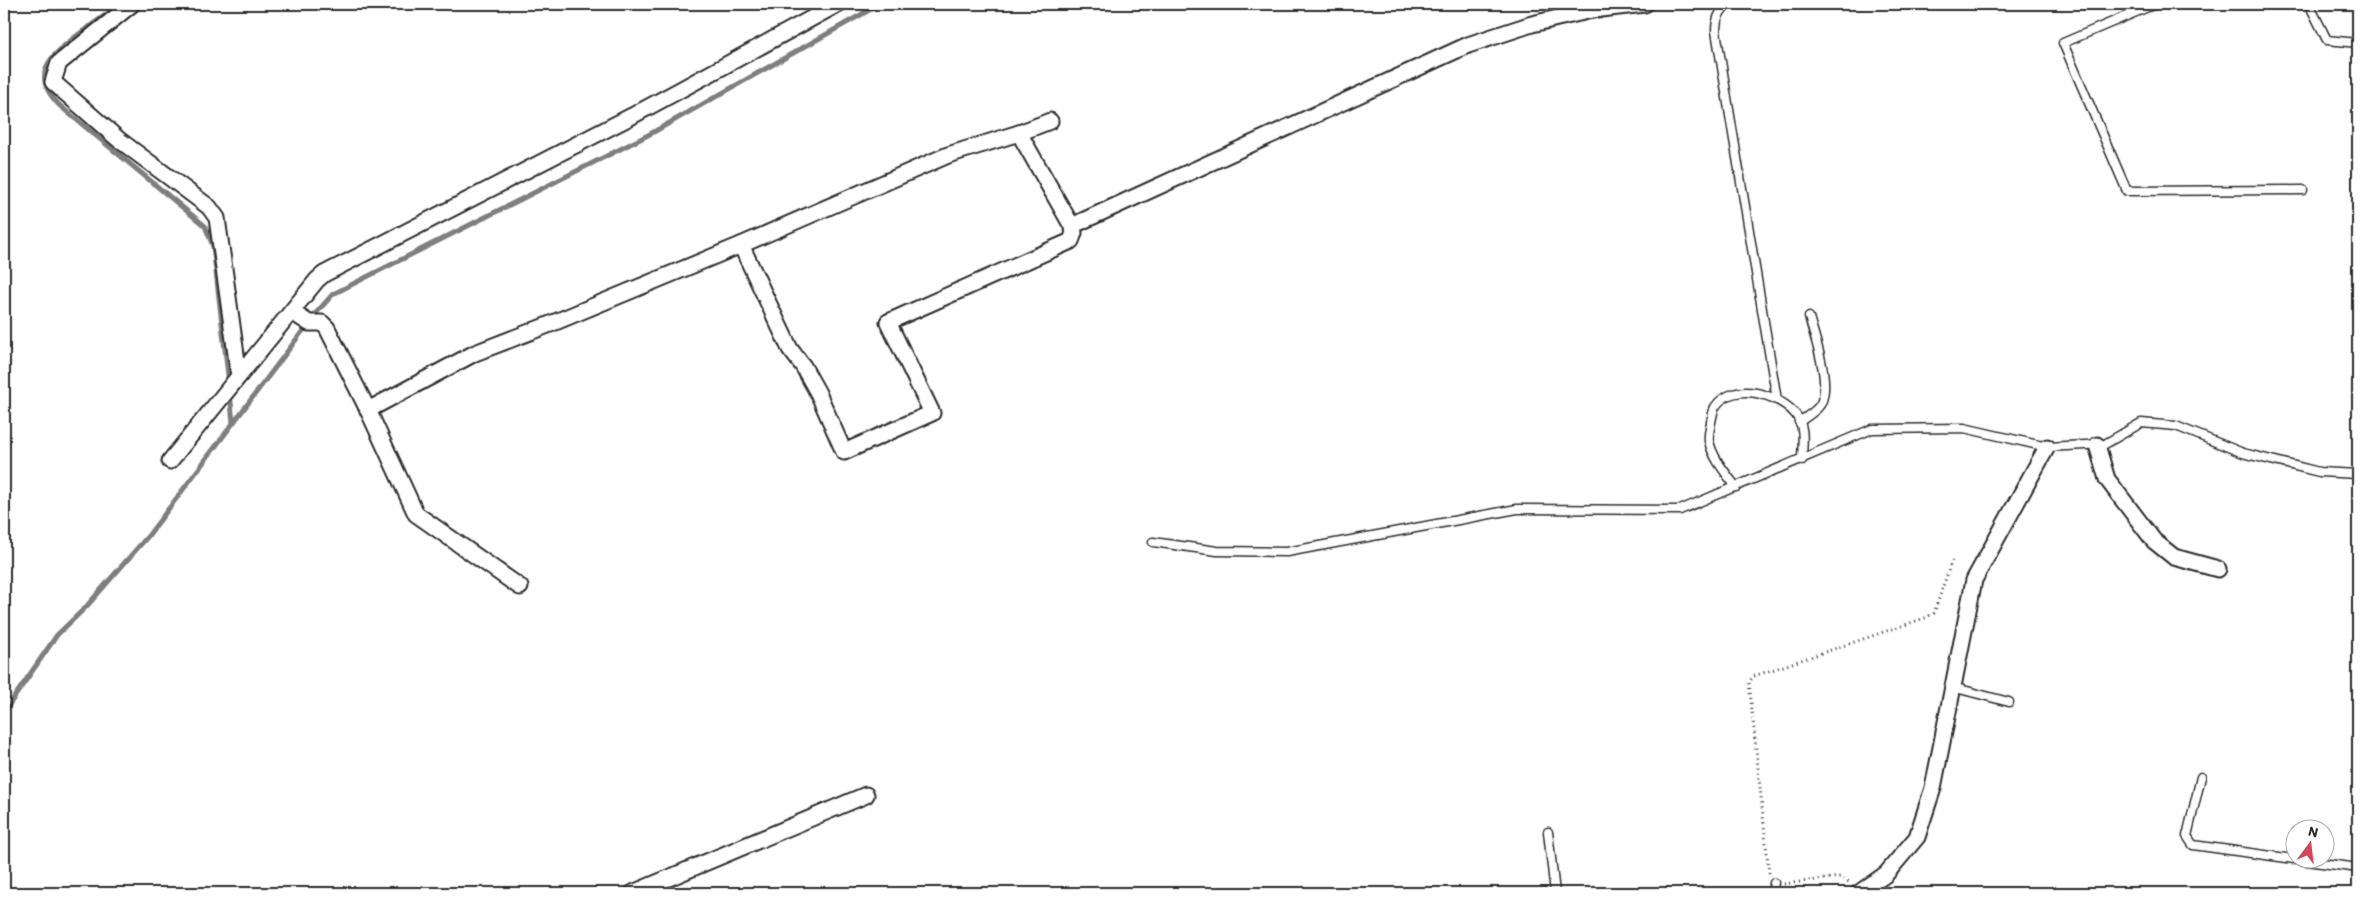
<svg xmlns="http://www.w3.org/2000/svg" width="2362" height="897" viewBox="0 0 2362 897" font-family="Itim,sans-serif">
	<rect width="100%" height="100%" fill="#fff"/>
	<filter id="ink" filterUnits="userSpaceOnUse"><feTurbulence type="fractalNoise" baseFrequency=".02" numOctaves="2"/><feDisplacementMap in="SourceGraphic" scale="10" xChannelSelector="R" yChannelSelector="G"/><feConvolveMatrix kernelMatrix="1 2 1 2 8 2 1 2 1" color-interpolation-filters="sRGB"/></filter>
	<g filter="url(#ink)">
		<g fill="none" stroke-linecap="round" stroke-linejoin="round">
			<g stroke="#7e7e7e" stroke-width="5">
				<path d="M120,4C107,14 93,24 79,34C52,55 28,73 59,105L205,226L213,246L229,384"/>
				<polyline points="230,392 233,423"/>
				<polyline points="4,712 57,635 86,607 148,536 317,312 333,294 650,134 880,4"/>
			</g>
			<defs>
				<g id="lane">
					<path d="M1728,4C1719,12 1716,19 1716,31L1777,400"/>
					<polyline points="2155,4 2063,43 2127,191 2303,190"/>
					<polyline points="2309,4 2327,40 2358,43"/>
					<path d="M1799,422C1805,418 1816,411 1820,405C1832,384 1815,339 1809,317"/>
					<path d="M1736,487C1726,473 1713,459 1709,441C1708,435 1710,428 1711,422C1712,418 1713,411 1715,407C1733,380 1780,394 1796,415C1806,428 1802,445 1802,460"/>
					<polyline points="1153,542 1217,551 1287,552 1517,509 1680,510 1872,429 1964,428 2047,447 2105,444 2141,423 2176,426 2243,453 2319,472 2358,474"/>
					<polyline points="1952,687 2009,702"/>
					<polyline points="2201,777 2187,836 2193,845 2294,859"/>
					<polyline points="1548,832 1555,893"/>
					<polyline points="2300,860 2358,868"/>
					<polyline points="1772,893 1774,883"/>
				</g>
				<g id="street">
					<polyline points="132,4 59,63 53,82 118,139 209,207 217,218 239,376"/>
					<polyline points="1589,4 1592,10 1645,4"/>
					<polyline points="1019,133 1073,228"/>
					<polyline points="741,245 790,349 803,366 818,393 844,452 932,413 888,322 1071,241 1074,233 1073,228 1076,224 1468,45 1532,24 1592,10"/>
					<polyline points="292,312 309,323 322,323 327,328 368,410 475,353 548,325 741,245 948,155 1019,133 1050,121"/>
					<polyline points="368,410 416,514 520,587"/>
					<polyline points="2097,445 2107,479 2154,541 2174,557 2218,569"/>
					<polyline points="170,461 317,280 324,274 632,116 838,4"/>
					<polyline points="633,893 866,795"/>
					<polyline points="1859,893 1886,874 1917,837 1933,788 1974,580 2047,447"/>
				</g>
			</defs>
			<use href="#lane" stroke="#2b2b2b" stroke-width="11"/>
			<use href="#street" stroke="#2b2b2b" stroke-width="19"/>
			<g stroke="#2b2b2b" stroke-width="3" stroke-dasharray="1 4" stroke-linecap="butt">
				<polyline points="1769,873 1749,682 1754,676 1925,618 1934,613 1952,560"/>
				<polyline points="1784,884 1840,877 1849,882"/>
			</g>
			<use href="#lane" stroke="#fff" stroke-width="8"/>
			<use href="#street" stroke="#fff" stroke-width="15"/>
		</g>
	</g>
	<rect width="2362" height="897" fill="none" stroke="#fff" stroke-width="20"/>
	<rect x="10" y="10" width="2342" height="877" fill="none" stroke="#2b2b2b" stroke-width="2" filter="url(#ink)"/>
	<g transform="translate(2310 844) rotate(15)"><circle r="24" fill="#ffffff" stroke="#aaaaaa"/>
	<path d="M0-4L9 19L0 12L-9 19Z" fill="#d1495b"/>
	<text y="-8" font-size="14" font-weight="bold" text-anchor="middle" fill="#2b2b2b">N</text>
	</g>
</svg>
